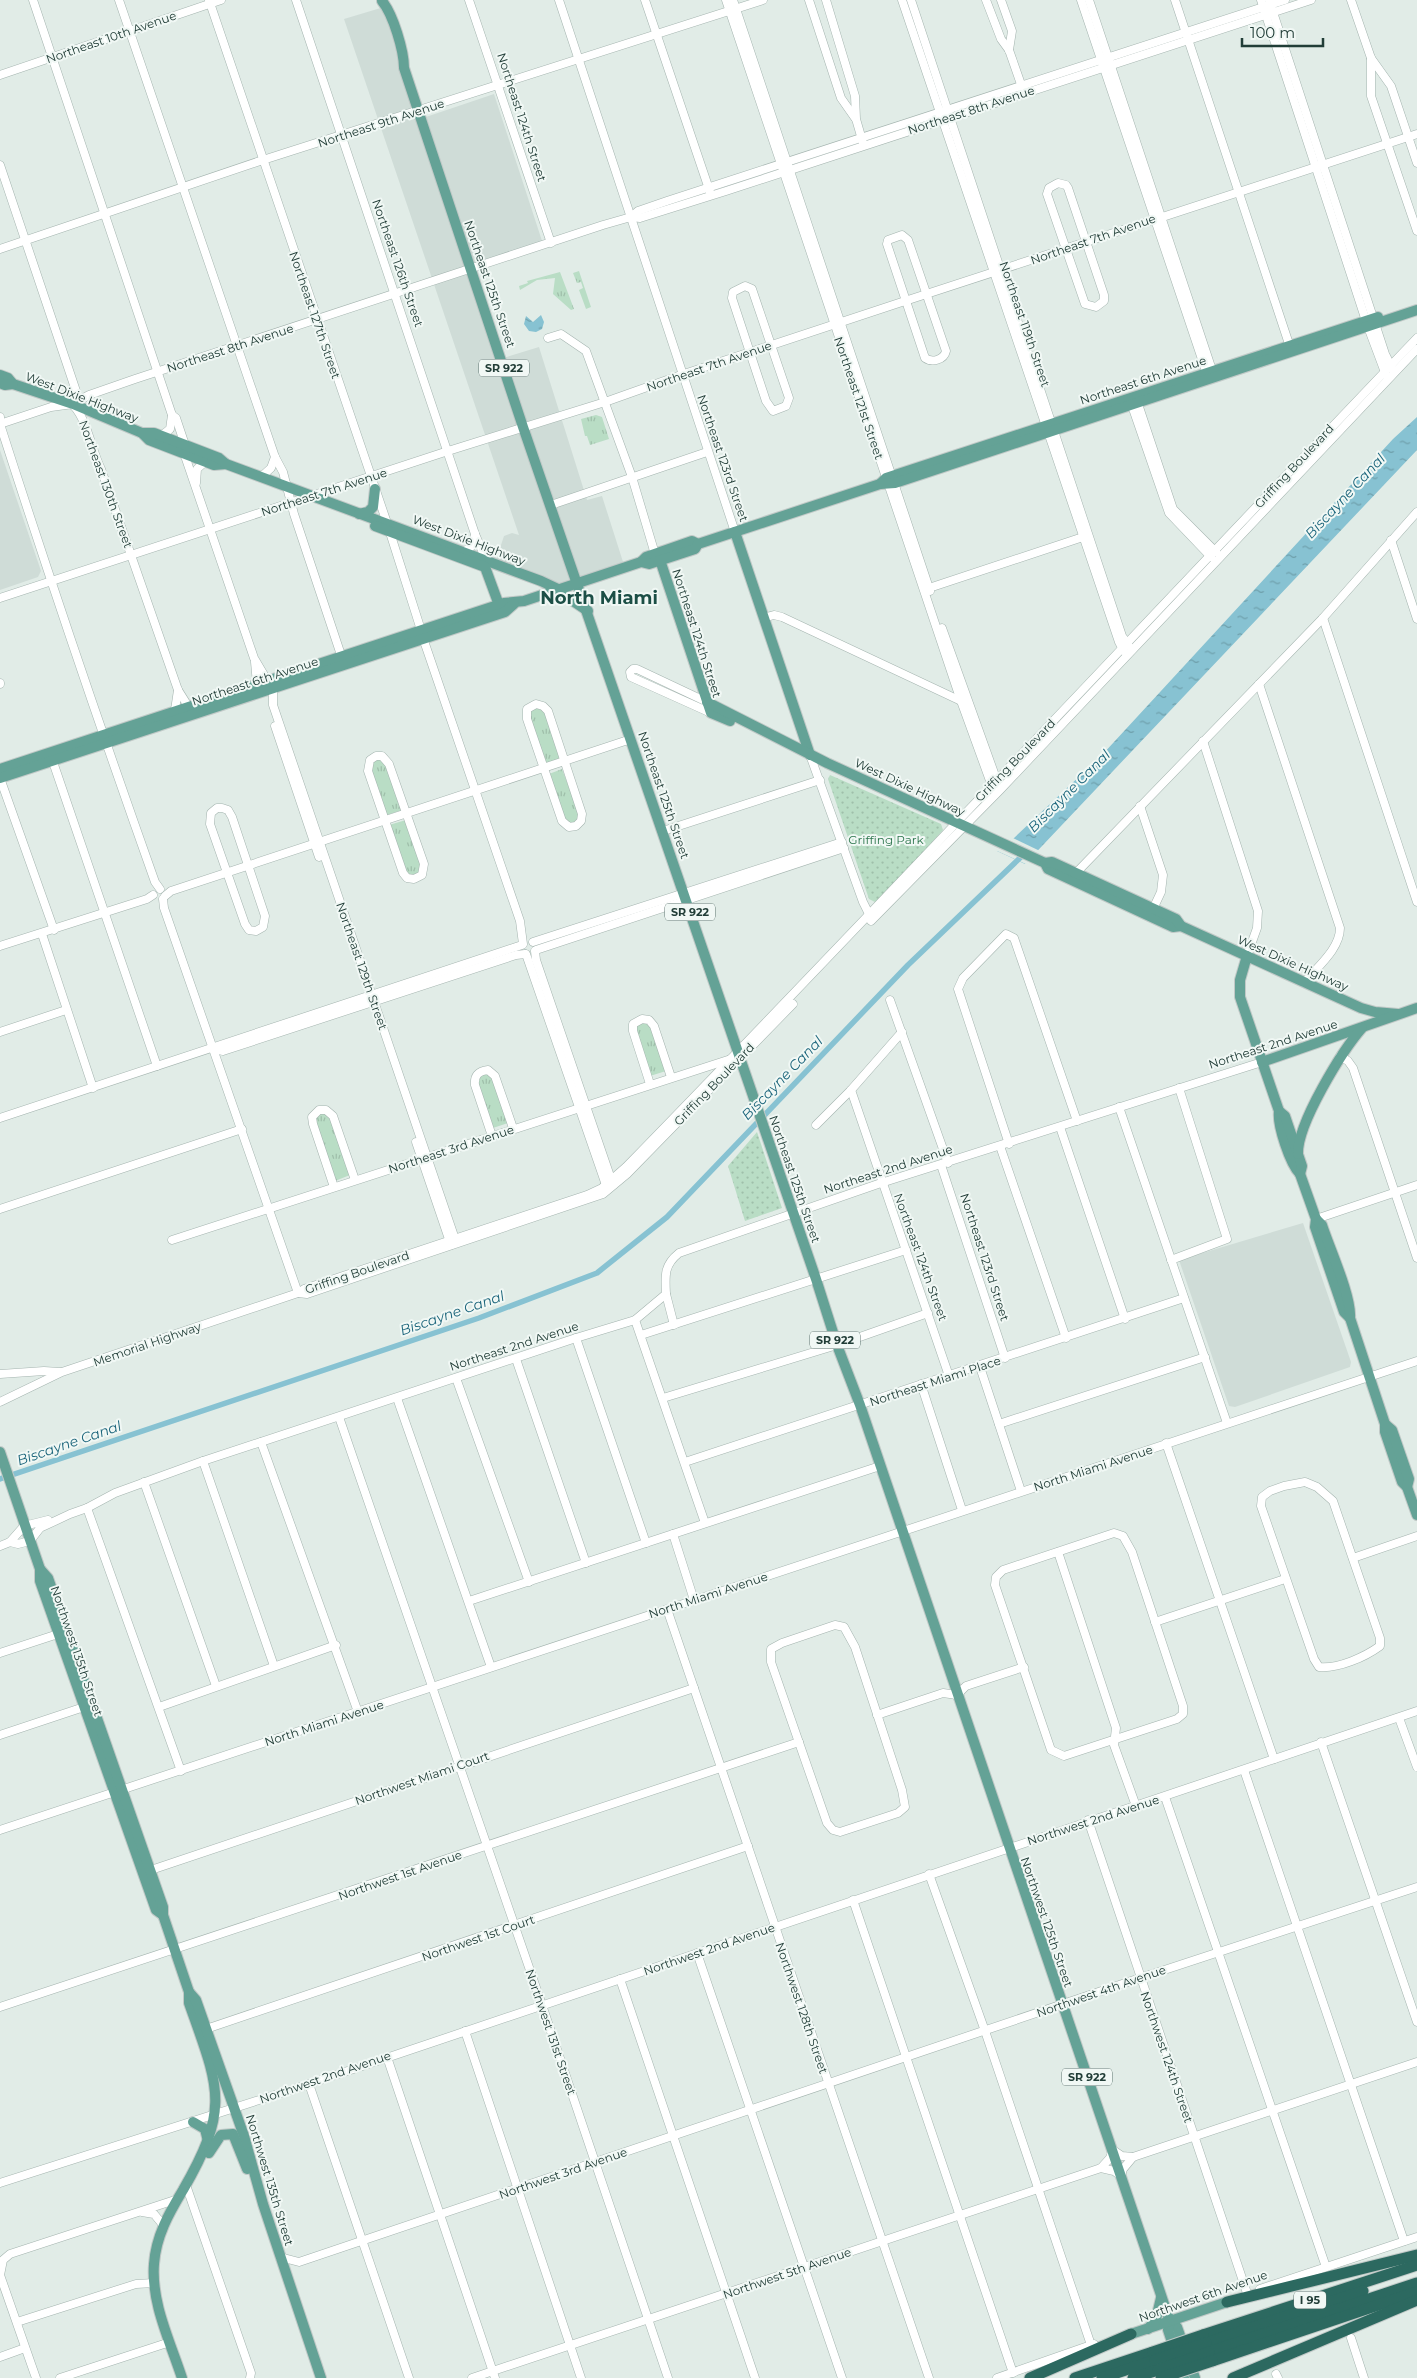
<svg xmlns="http://www.w3.org/2000/svg" width="1417" height="2378" viewBox="0 0 1417 2378" font-family="Montserrat,sans-serif">
	<defs>
		<pattern id="grass-tufts" width="24" height="20" patternUnits="userSpaceOnUse" patternTransform="scale(1.25)"><rect width="24" height="20" fill="#b9ddc5"/><path d="M3 7l-1-3M5 7V3M7 7l1-3M15 17l-1-3M17 17v-4M19 17l1-3" fill="none" stroke="#9fbfaa"/></pattern>
		<pattern id="park-dots" width="8" height="8" patternUnits="userSpaceOnUse" patternTransform="scale(1.25)"><rect width="8" height="8" fill="#b9ddc5"/><path d="M2 2h.1M6 6h.1" fill="none" stroke="#9fbfaa" stroke-width="1.8" stroke-linecap="round"/></pattern>
		<pattern id="water-ripples" width="26" height="14" patternUnits="userSpaceOnUse" patternTransform="scale(1.25)"><rect width="26" height="14" fill="#87c2d2"/><path d="M2 4q2-2 4 0t4 0M15 11q2-2 4 0t4 0" fill="none" stroke="#6e9fab"/></pattern>
	</defs>
	<rect width="100%" height="100%" fill="#e1ece7"/>
	<g fill="#cfdcd7">
		<polygon points="384,7 420,119 494,94 543,244 468,268 500,359 539,347 587,500 602,496 624,565 556,588 496,560 504,536 512,533 519,535 344,19"/>
		<polygon points="0,450 41,571 38,577 0,590"/>
		<polygon points="1303,1223 1351,1362 1350,1367 1235,1407 1229,1406 1179,1260"/>
	</g>
	<g fill="url(#grass-tufts)">
		<polygon points="579,271 591,307 586,309 579,290 583,288 581,282 577,283 573,273"/>
		<polygon points="560,272 574,309 571,310 553,294 555,278 537,280 520,290 519,286 528,283 527,281"/>
		<polygon points="596,415 602,417 609,439 590,445 587,436 585,436 581,419"/>
		<polygon points="533,707 545,710 560,756 558,759 546,763 528,718 529,710"/>
		<polygon points="379,758 386,762 402,810 387,815 371,775 372,761"/>
		<polygon points="562,769 580,817 572,825 566,822 549,774"/>
		<polygon points="406,820 423,867 421,874 408,877 389,825"/>
		<polygon points="639,1022 649,1022 666,1071 650,1076 635,1026"/>
		<polygon points="484,1073 491,1074 508,1123 493,1128 476,1082"/>
		<polygon points="317,1113 328,1113 350,1175 335,1181 314,1124"/>
	</g>
	<g fill="url(#park-dots)">
		<polygon points="830,775 941,824 943,830 877,903 869,899 828,779"/>
		<polygon points="757,1132 782,1208 745,1221 728,1166"/>
	</g>
	<g fill="url(#water-ripples)">
		<polygon points="541,315 544,322 542,329 536,332 529,331 524,324 526,316 533,322"/>
		<polygon points="1417,417 1417,450 1025,864 997,851 1014,838 1102,755 1393,439"/>
	</g>
	<polygon fill="#e1ece7" points="1011,837 1040,851 1028,865 995,850"/>
	<g fill="none" stroke-linecap="round" stroke-linejoin="round">
		<polyline stroke="#87c2d2" stroke-width="5.5" points="0,1479 479,1318 597,1273 667,1217 908,965 1022,856"/>
		<defs>
			<g id="minor">
				<polyline points="33,0 172,415 176,418 185,445"/>
				<polyline points="119,0 275,457 283,472 294,514 343,661"/>
				<polyline points="209,0 387,523 421,630"/>
				<polyline points="296,0 475,534 486,560"/>
				<polyline points="469,0 551,243"/>
				<polyline points="559,0 735,532"/>
				<polyline points="645,0 710,192"/>
				<polyline points="726,0 961,701 993,789"/>
				<polyline points="733,0 930,591"/>
				<polyline points="809,0 841,98 855,118"/>
				<polyline points="826,0 855,96 856,119 863,143"/>
				<polyline points="902,0 1119,642 1124,651"/>
				<polyline points="911,0 1122,636 1129,646"/>
				<polyline points="986,0 1001,39 1009,50 1023,90"/>
				<polyline points="1001,0 1012,31 1009,50"/>
				<polyline points="1081,0 1208,377"/>
				<polyline points="1089,0 1214,376"/>
				<polyline points="1175,0 1291,350"/>
				<polyline points="1261,0 1368,327 1386,375"/>
				<polyline points="1269,0 1385,354 1393,370"/>
				<polyline points="1351,0 1371,58 1391,86 1417,163"/>
				<polyline points="1371,58 1371,96 1417,231"/>
				<polyline points="0,75 221,0"/>
				<polyline points="0,165 76,391 73,404"/>
				<polygon points="1058,183 1066,185 1068,188 1104,295 1104,301 1096,307 1085,304 1047,194 1049,188"/>
				<polyline points="631,217 638,211 667,201 1285,0"/>
				<path d="M902,235L908,240L946,351C944,360 932,363 925,358L887,244L888,240Z"/>
				<polyline points="0,249 263,160 763,0"/>
				<polygon points="745,286 752,289 789,398 786,406 773,411 766,401 732,298 733,292"/>
				<polyline points="548,338 561,334 586,351 632,477 655,554"/>
				<polyline points="1136,398 1173,509 1216,552"/>
				<polyline points="1130,400 1169,513 1211,557"/>
				<path d="M74,406C88,422 91,449 101,469L178,690L188,706"/>
				<path d="M0,417V424C49,577 101,730 155,882L160,889"/>
				<polyline points="0,424 51,407 73,404 89,395 135,379 603,225 631,217 640,218 726,191 1311,0"/>
				<polyline points="161,436 170,429 172,415"/>
				<polyline points="184,453 254,658 267,680"/>
				<polyline points="261,477 271,468 275,457"/>
				<polyline points="196,483 197,469 206,461"/>
				<polyline points="551,505 707,452"/>
				<polyline points="1391,540 1417,619"/>
				<polyline points="464,552 473,545 475,534"/>
				<polyline points="926,589 1086,536"/>
				<polyline points="0,598 448,451 605,402 681,375 905,301 1417,134"/>
				<polyline points="763,618 774,615 782,617 961,701"/>
				<polyline points="1323,618 1417,902"/>
				<polyline points="942,628 998,784"/>
				<polyline points="423,638 520,921 523,944"/>
				<polyline points="255,662 257,684"/>
				<polyline points="0,683 0,684"/>
				<path d="M1259,684L1340,928C1340,949 1317,967 1304,983"/>
				<polyline points="273,687 273,705 456,1242"/>
				<polyline points="707,702 637,669 633,669 630,672 631,677 711,713"/>
				<polygon points="536,704 543,706 548,711 582,814 581,821 576,826 569,827 562,821 527,719 527,709"/>
				<polyline points="175,710 178,690"/>
				<polyline points="275,726 319,857"/>
				<polyline points="1203,741 1258,911 1257,928 1247,956"/>
				<polyline points="810,755 863,902 871,918"/>
				<polygon points="382,756 389,764 424,864 422,875 414,879 407,878 403,873 368,771 370,760 376,756"/>
				<polyline points="52,759 157,1066"/>
				<polyline points="0,778 54,930"/>
				<polyline points="1140,806 1163,875 1161,892 1153,909"/>
				<polygon points="222,808 228,810 232,817 265,916 263,927 256,931 249,930 245,924 210,824 211,813 217,808"/>
				<polyline points="663,831 820,780"/>
				<polyline points="1076,873 1323,618 1417,512"/>
				<polyline points="165,896 171,891 631,739"/>
				<polyline points="163,899 164,908 298,1293"/>
				<polyline points="871,921 1000,790 1417,349"/>
				<polyline points="42,934 93,1088"/>
				<polyline points="533,942 842,842"/>
				<polyline points="0,946 147,899 153,895"/>
				<polyline points="536,950 844,848"/>
				<polyline points="535,951 536,960 613,1185"/>
				<polyline points="526,954 607,1188"/>
				<polyline points="890,1000 948,1163"/>
				<polyline points="0,1032 66,1010"/>
				<polyline points="211,1048 223,1051 516,955 525,954"/>
				<polyline points="1340,1056 1348,1061 1353,1068 1417,1258"/>
				<polyline points="650,1084 633,1031 633,1024 642,1019 649,1020 654,1026 671,1077"/>
				<polyline points="851,1090 949,1376"/>
				<polyline points="1119,1107 1227,1423"/>
				<polyline points="0,1118 522,945"/>
				<polyline points="816,1125 851,1090 902,1032"/>
				<polyline points="1060,1127 1125,1319"/>
				<path d="M492,1136L475,1085C474,1076 478,1071 488,1070L495,1076L513,1128"/>
				<polyline points="416,1142 451,1245"/>
				<polyline points="1009,1144 958,989 963,978 1006,934 1014,938 1077,1121"/>
				<polyline points="1000,1146 1066,1338"/>
				<polyline points="941,1165 1005,1358"/>
				<polyline points="334,1187 313,1124 312,1117 319,1110 326,1110 333,1116 355,1180"/>
				<polyline points="0,1209 242,1129"/>
				<polyline points="1316,1219 1417,1185"/>
				<polyline points="172,1240 731,1059"/>
				<polyline points="1171,1260 1227,1239 1179,1088"/>
				<polyline points="298,1293 307,1294 603,1194 627,1174 793,1004"/>
				<polyline points="666,1294 674,1325"/>
				<polyline points="635,1320 705,1523"/>
				<polyline points="641,1335 906,1250"/>
				<polyline points="576,1338 646,1543"/>
				<polyline points="516,1359 586,1563"/>
				<polyline points="980,1367 1021,1491"/>
				<polyline points="0,1374 44,1371 60,1372"/>
				<polyline points="456,1378 529,1582"/>
				<polyline points="921,1384 962,1510"/>
				<polyline points="397,1398 491,1667"/>
				<polyline points="663,1398 837,1345 928,1313"/>
				<path d="M0,1402L62,1372L298,1293L304,1289L587,1195L602,1188L626,1167C893,893 1153,614 1417,338"/>
				<polyline points="339,1417 542,2005 668,2378"/>
				<polyline points="999,1424 1205,1357"/>
				<polyline points="261,1442 358,1712"/>
				<polyline points="1166,1443 1274,1759"/>
				<polyline points="203,1461 274,1666"/>
				<polyline points="685,1462 1184,1298"/>
				<polyline points="144,1482 216,1686"/>
				<path d="M1305,1482L1317,1487L1333,1501L1380,1638V1646C1365,1657 1338,1669 1319,1667L1314,1659L1261,1506L1262,1497L1270,1491L1284,1486Z"/>
				<polyline points="87,1508 181,1771"/>
				<polygon points="1114,1533 1123,1536 1132,1552 1183,1706 1183,1714 1177,1719 1064,1756 1051,1750 995,1585 996,1577 1003,1570"/>
				<polyline points="673,1534 694,1600"/>
				<path d="M10,1542L18,1544L30,1541L40,1528L70,1514L87,1508L115,1493L203,1461L576,1338L635,1320L666,1294C665,1275 664,1265 679,1253L881,1183L1262,1062"/>
				<polyline points="0,1546 10,1542 24,1526 48,1520"/>
				<polyline points="1058,1552 1116,1728 1114,1745 1136,1806"/>
				<polyline points="1353,1558 1417,1536"/>
				<polyline points="469,1601 880,1466"/>
				<polyline points="667,1609 929,2378"/>
				<polyline points="1155,1622 1285,1579"/>
				<polygon points="835,1625 844,1627 855,1647 902,1790 905,1807 898,1813 840,1832 833,1830 827,1823 771,1662 771,1649 782,1643"/>
				<polyline points="0,1653 58,1634"/>
				<polyline points="159,1707 336,1645"/>
				<polyline points="877,1715 943,1693 957,1695 966,1686 1024,1667"/>
				<polyline points="1399,1718 1417,1767"/>
				<polyline points="0,1735 84,1707"/>
				<polyline points="1321,1742 1417,2022"/>
				<polyline points="1244,1770 1404,2241"/>
				<polyline points="1165,1797 1326,2267"/>
				<polyline points="1088,1820 1247,2293"/>
				<polyline points="0,1830 1417,1361"/>
				<polyline points="151,1870 694,1688"/>
				<polyline points="929,1874 985,2031 1091,2345"/>
				<polyline points="853,1900 1013,2373"/>
				<polyline points="697,1953 842,2378"/>
				<polyline points="620,1979 755,2378"/>
				<polyline points="0,2007 799,1742"/>
				<polyline points="206,2029 748,1846"/>
				<polyline points="465,2031 581,2378"/>
				<polyline points="387,2057 495,2378"/>
				<polyline points="309,2084 409,2378"/>
				<polyline points="1101,2168 1114,2171 1121,2176 1123,2169 1133,2157 1417,2062"/>
				<polyline points="0,2183 309,2084 1417,1711"/>
				<polyline points="186,2185 251,2373 250,2378"/>
				<polyline points="142,2212 154,2214 163,2225"/>
				<polyline points="280,2257 299,2262 1140,1978 1417,1887"/>
				<polyline points="1260,2289 1417,2237"/>
				<polyline points="17,2322 136,2284 154,2283"/>
				<polyline points="1351,2338 1364,2378"/>
				<polyline points="0,2357 25,2348"/>
				<polyline points="1276,2374 1278,2378"/>
				<polyline points="36,2378 0,2275 3,2260 10,2254 178,2199"/>
				<polyline points="60,2378 170,2342"/>
				<polyline points="472,2378 1101,2168 1110,2158 1113,2150 1122,2156 1133,2157"/>
				<polyline points="997,2378 1094,2344"/>
			</g>
			<g id="major">
				<path d="M382,1C393,14 404,51 404,68L523,427L816,1279L837,1345L860,1405L1157,2283L1170,2322L1177,2327L1195,2378"/>
				<polyline points="0,375 8,378 13,384 73,404 142,433 149,440 214,465 226,464"/>
				<polyline points="0,383 5,385 13,384"/>
				<polyline points="142,433 154,433 219,458 226,464 541,581 558,589"/>
				<polyline points="880,484 886,478 1378,317"/>
				<polyline points="359,514 368,512 373,507 375,489"/>
				<polyline points="375,526 485,567 499,605"/>
				<polyline points="735,532 810,755"/>
				<polyline points="660,560 711,713 730,721"/>
				<polyline points="641,562 646,557 692,541 698,544"/>
				<polyline points="549,594 567,597 588,611"/>
				<polyline points="707,702 827,763 1045,863 1048,869 1173,927 1181,926"/>
				<polyline points="0,769 504,603 524,601 641,562 649,564 695,549 698,544 880,484 895,483 1417,310"/>
				<polyline points="0,778 505,612 514,604"/>
				<polyline points="1045,863 1052,862 1176,919 1181,926 1361,1008 1375,1012 1398,1014"/>
				<path d="M1247,956L1240,980V997L1279,1111C1277,1125 1290,1164 1300,1174L1316,1219L1315,1227L1344,1312L1350,1318"/>
				<polyline points="1262,1062 1417,1008"/>
				<polyline points="1279,1111 1285,1116 1302,1166 1300,1174"/>
				<path d="M1298,1154C1297,1124 1342,1051 1362,1028"/>
				<path d="M1316,1219L1322,1225C1329,1247 1352,1297 1350,1318L1385,1424V1432L1402,1482L1407,1487L1417,1515"/>
				<polyline points="1385,1424 1392,1430 1409,1479 1407,1487"/>
				<polyline points="0,1452 40,1569 40,1581 156,1910 163,1915"/>
				<path d="M40,1569L48,1578L163,1907V1915L189,1992V2003C219,2088 231,2107 183,2190C169,2213 156,2236 154,2264C151,2303 170,2341 182,2378"/>
				<polyline points="189,1992 196,2000 244,2136 263,2204 321,2378"/>
				<polyline points="193,2122 205,2129 208,2141"/>
				<polyline points="209,2153 221,2135 233,2134 247,2169"/>
				<polyline points="1170,2322 1168,2330 1184,2378"/>
				<polyline points="1148,2329 1156,2319 1161,2298"/>
				<polyline points="1131,2334 1227,2302"/>
			</g>
			<g id="highway">
				<polyline points="1227,2302 1417,2255"/>
				<polyline points="1203,2335 1417,2265"/>
				<polyline points="1206,2343 1363,2291"/>
				<polyline points="1209,2352 1417,2283"/>
				<polyline points="1212,2361 1417,2292"/>
				<polyline points="1030,2378 1131,2334"/>
				<polyline points="1075,2378 1153,2352"/>
				<polyline points="1102,2378 1155,2360"/>
				<polyline points="1133,2378 1158,2370"/>
				<polyline points="1233,2378 1417,2300"/>
			</g>
		</defs>
		<use href="#minor" stroke="#a4b4af" stroke-width="9"/>
		<use href="#major" stroke="#c1c9c7" stroke-width="12"/>
		<use href="#highway" stroke="#c1c9c7" stroke-width="13"/>
		<use href="#minor" stroke="#fff" stroke-width="8"/>
		<use href="#major" stroke="#64a296" stroke-width="10"/>
		<use href="#highway" stroke="#2c6960" stroke-width="11"/>
		<defs>
			<g id="highway-bridge">
				<polyline points="1153,2352 1203,2335"/>
				<polyline points="1155,2360 1206,2343"/>
				<polyline points="1158,2370 1209,2352"/>
				<polyline points="1161,2378 1212,2361"/>
			</g>
		</defs>
		<use href="#highway-bridge" stroke="#c1c9c7" stroke-width="13" stroke-linecap="butt"/>
		<use href="#highway-bridge" stroke="#2c6960" stroke-width="11"/>
	</g>
	<g text-anchor="middle" dominant-baseline="central" stroke-width="4" stroke-linejoin="round" paint-order="stroke">
		<g fill="#f1f8f5" stroke="#5f7570" stroke-width="1">
			<rect x="479" y="359.5" width="50" height="17" rx="4"/>
			<rect x="665" y="903.5" width="50" height="17" rx="4"/>
			<rect x="810" y="1331.5" width="50" height="17" rx="4"/>
			<rect x="1062" y="2068.5" width="50" height="17" rx="4"/>
			<rect x="1294" y="2291.5" width="32" height="17" rx="4"/>
		</g>
		<g font-size="11" font-weight="bold" fill="#213d37">
			<text x="504" y="368">SR 922</text>
			<text x="690" y="912">SR 922</text>
			<text x="835" y="1340">SR 922</text>
			<text x="1087" y="2077">SR 922</text>
			<text x="1310" y="2300">I 95</text>
		</g>
		<g font-size="12" fill="#213d37" stroke="#f1f8f5">
			<text transform="translate(111 37) rotate(-19)">Northeast 10th Avenue</text>
			<text transform="translate(971 110) rotate(-18)">Northeast 8th Avenue</text>
			<text transform="translate(522 117) rotate(72)">Northeast 124th Street</text>
			<text transform="translate(381 123) rotate(-18)">Northeast 9th Avenue</text>
			<text transform="translate(1093 239) rotate(-19)">Northeast 7th Avenue</text>
			<text transform="translate(398 263) rotate(71)">Northeast 126th Street</text>
			<text transform="translate(490 284) rotate(71)">Northeast 125th Street</text>
			<text transform="translate(315 315) rotate(71)">Northeast 127th Street</text>
			<text transform="translate(1025 324) rotate(71)">Northeast 119th Street</text>
			<text transform="translate(230 348) rotate(-18)">Northeast 8th Avenue</text>
			<text transform="translate(709 366) rotate(-19)">Northeast 7th Avenue</text>
			<text transform="translate(1143 380) rotate(-18)">Northeast 6th Avenue</text>
			<text transform="translate(82 397) rotate(21)">West Dixie Highway</text>
			<text transform="translate(859 398) rotate(71)">Northeast 121st Street</text>
			<text transform="translate(723 458) rotate(71)">Northeast 123rd Street</text>
			<text transform="translate(1294 466) rotate(-47)">Griffing Boulevard</text>
			<text transform="translate(106 484) rotate(70)">Northeast 130th Street</text>
			<text transform="translate(324 492) rotate(-18)">Northeast 7th Avenue</text>
			<text transform="translate(469 540) rotate(21)">West Dixie Highway</text>
			<text transform="translate(697 633) rotate(72)">Northeast 124th Street</text>
			<text transform="translate(255 681) rotate(-18)">Northeast 6th Avenue</text>
			<text transform="translate(1015 760) rotate(-46)">Griffing Boulevard</text>
			<text transform="translate(910 787) rotate(25)">West Dixie Highway</text>
			<text transform="translate(664 795) rotate(71)">Northeast 125th Street</text>
			<text transform="translate(1293 963) rotate(24)">West Dixie Highway</text>
			<text transform="translate(362 966) rotate(71)">Northeast 129th Street</text>
			<text transform="translate(1273 1044) rotate(-18)">Northeast 2nd Avenue</text>
			<text transform="translate(714 1084) rotate(-46)">Griffing Boulevard</text>
			<text transform="translate(451 1149) rotate(-18)">Northeast 3rd Avenue</text>
			<text transform="translate(888 1169) rotate(-18)">Northeast 2nd Avenue</text>
			<text transform="translate(795 1179) rotate(71)">Northeast 125th Street</text>
			<text transform="translate(921 1257) rotate(70)">Northeast 124th Street</text>
			<text transform="translate(985 1257) rotate(72)">Northeast 123rd Street</text>
			<text transform="translate(357 1272) rotate(-19)">Griffing Boulevard</text>
			<text transform="translate(147 1344) rotate(-19)">Memorial Highway</text>
			<text transform="translate(514 1346) rotate(-18)">Northeast 2nd Avenue</text>
			<text transform="translate(935 1381) rotate(-18)">Northeast Miami Place</text>
			<text transform="translate(1093 1468) rotate(-18)">North Miami Avenue</text>
			<text transform="translate(708 1595) rotate(-18)">North Miami Avenue</text>
			<text transform="translate(77 1651) rotate(71)">Northwest 135th Street</text>
			<text transform="translate(324 1723) rotate(-18)">North Miami Avenue</text>
			<text transform="translate(422 1778) rotate(-19)">Northwest Miami Court</text>
			<text transform="translate(1093 1820) rotate(-18)">Northwest 2nd Avenue</text>
			<text transform="translate(400 1875) rotate(-19)">Northwest 1st Avenue</text>
			<text transform="translate(1047 1922) rotate(71)">Northwest 125th Street</text>
			<text transform="translate(478 1938) rotate(-19)">Northwest 1st Court</text>
			<text transform="translate(709 1949) rotate(-19)">Northwest 2nd Avenue</text>
			<text transform="translate(1101 1991) rotate(-19)">Northwest 4th Avenue</text>
			<text transform="translate(802 2008) rotate(71)">Northwest 128th Street</text>
			<text transform="translate(551 2032) rotate(71)">Northwest 131st Street</text>
			<text transform="translate(1167 2057) rotate(71)">Northwest 124th Street</text>
			<text transform="translate(325 2077) rotate(-19)">Northwest 2nd Avenue</text>
			<text transform="translate(563 2173) rotate(-19)">Northwest 3rd Avenue</text>
			<text transform="translate(270 2180) rotate(73)">Northwest 135th Street</text>
			<text transform="translate(787 2273) rotate(-19)">Northwest 5th Avenue</text>
			<text transform="translate(1203 2296) rotate(-19)">Northwest 6th Avenue</text>
		</g>
		<g font-size="12" fill="#2a744b" stroke="#f1f8f5">
			<text x="886" y="839">Griffing Park</text>
		</g>
		<g font-size="14" font-style="italic" fill="#1a647a" stroke="#f1f8f5">
			<text transform="translate(1345 496) rotate(-47)">Biscayne Canal</text>
			<text transform="translate(1069 791) rotate(-45)">Biscayne Canal</text>
			<text transform="translate(782 1078) rotate(-46)">Biscayne Canal</text>
			<text transform="translate(452 1313) rotate(-19)">Biscayne Canal</text>
			<text transform="translate(69 1443) rotate(-19)">Biscayne Canal</text>
		</g>
		<g font-size="18" font-weight="bold" fill="#1c4f46" stroke="#f1f8f5">
			<text x="599" y="598">North Miami</text>
		</g>
	</g>
	<path d="M1242 38v8h81v-8" fill="none" stroke="#213d37" stroke-width="2.5"/>
	<text x="1250" y="38" font-size="15" fill="#213d37" stroke="#f1f8f5" stroke-width="4" paint-order="stroke">100 m</text>
</svg>
